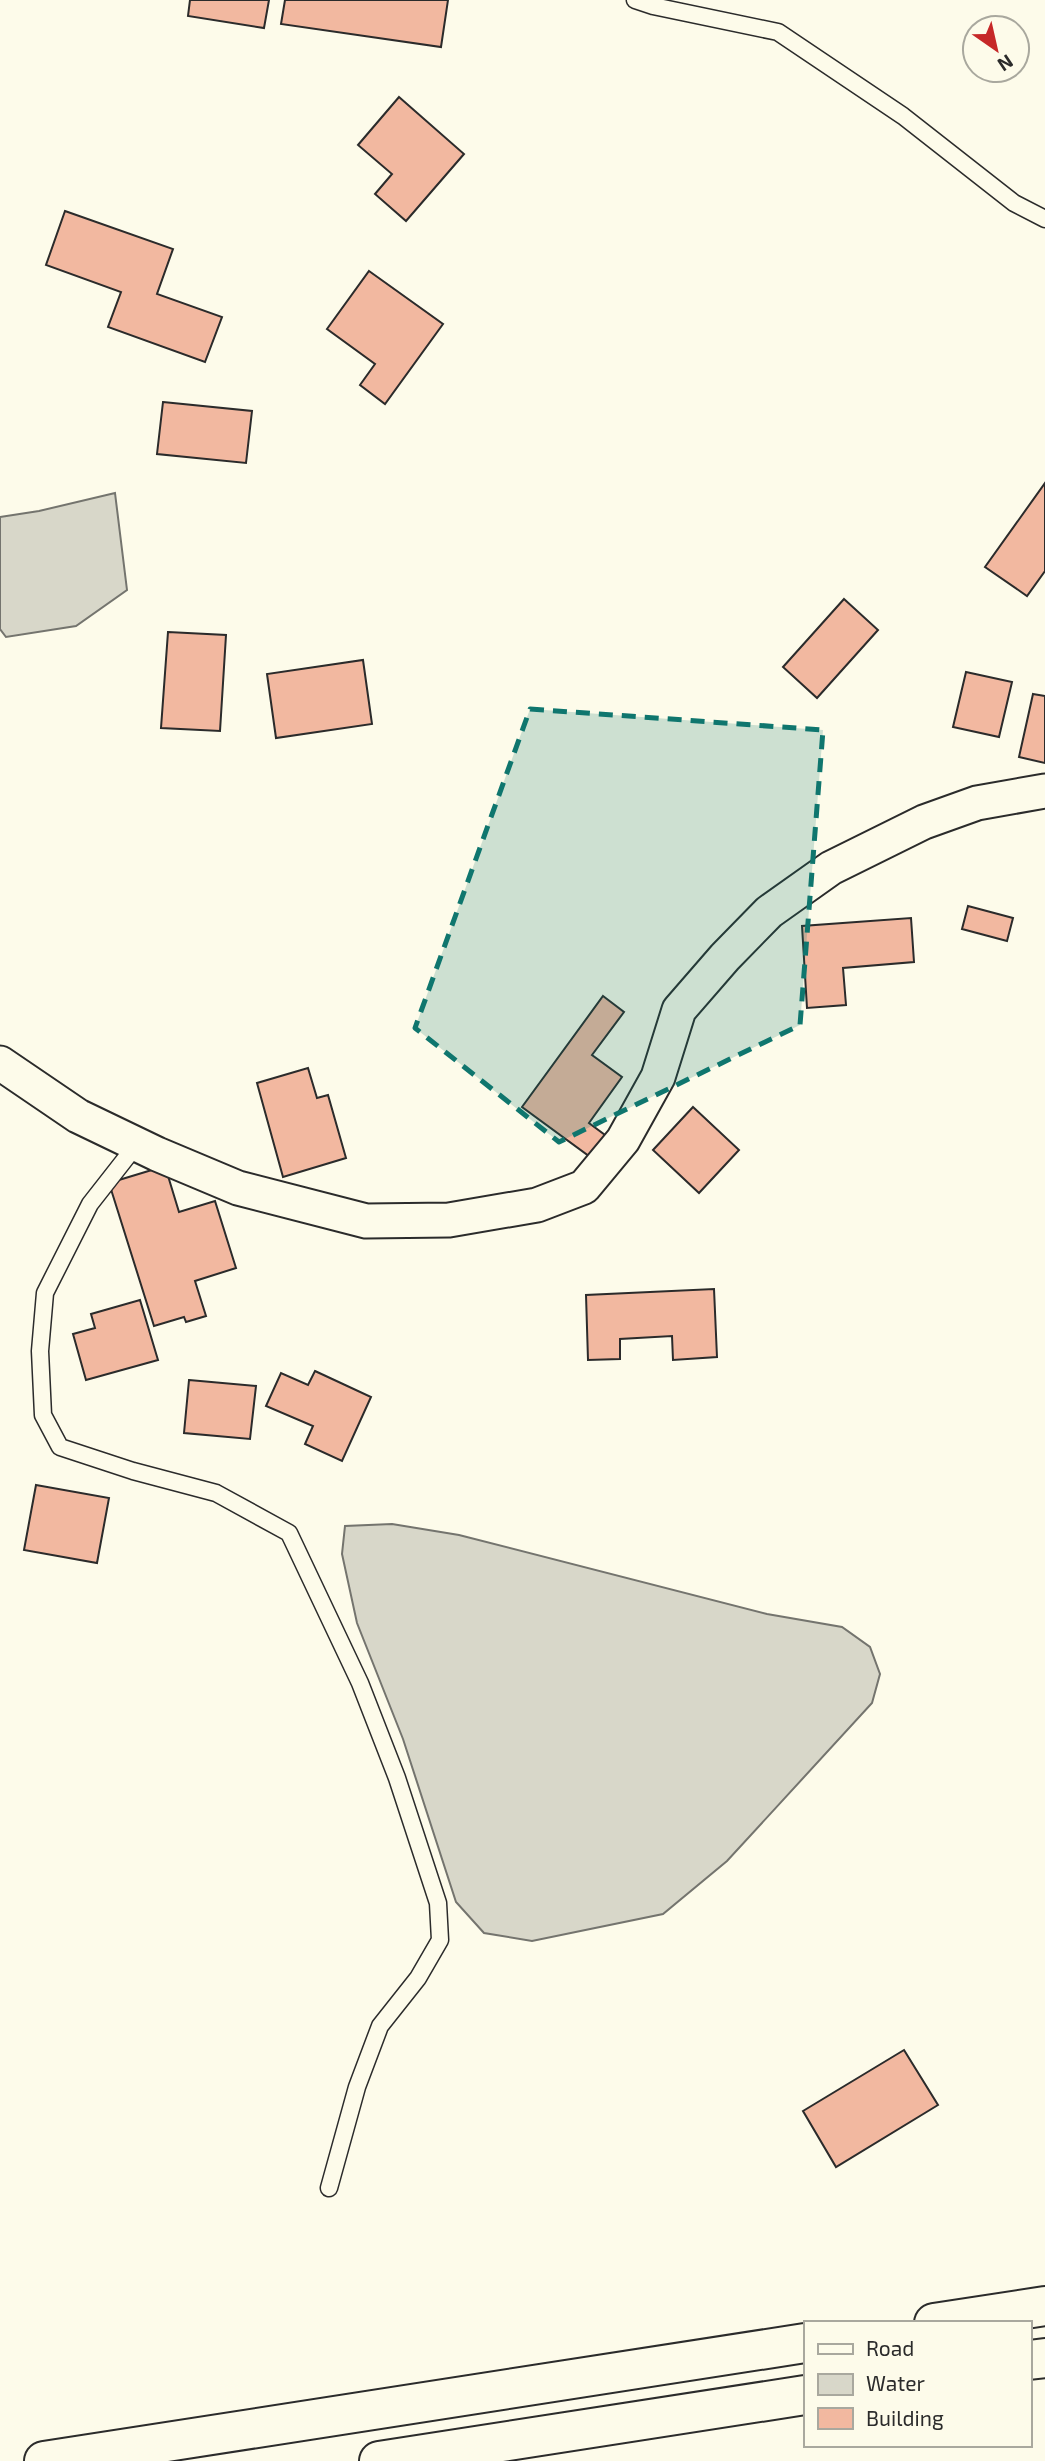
<svg xmlns="http://www.w3.org/2000/svg" width="1045" height="2461" viewBox="0 0 1045 2461" font-family="'Exo 2',sans-serif">
	<rect width="100%" height="100%" fill="#fdfbea"/>
	<g fill="#d8d7c9" stroke="#74746e" stroke-width="2">
		<polygon points="115,493 127,590 76,626 6,637 0,629 0,517 39,511"/>
		<polygon points="392,1524 459,1535 767,1614 842,1627 870,1647 880,1674 872,1703 727,1861 663,1914 532,1941 484,1933 456,1902 403,1739 357,1623 342,1554 345,1526"/>
	</g>
	<g fill="#f2b8a0" stroke="#2b2b2b" stroke-width="2">
		<polygon points="190,0 269,0 264,28 188,16"/>
		<polygon points="285,0 448,0 441,47 281,24"/>
		<polygon points="399,97 464,154 406,221 375,194 392,174 358,145"/>
		<polygon points="65,211 173,249 157,294 222,317 205,362 108,327 121,292 46,265"/>
		<polygon points="369,271 443,324 385,404 360,385 375,364 327,329"/>
		<polygon points="163,402 252,411 246,463 157,454"/>
		<polygon points="1045,483 1045,571 1027,596 985,567"/>
		<polygon points="844,599 878,630 817,698 783,667"/>
		<polygon points="168,632 226,635 220,731 161,728"/>
		<polygon points="363,660 372,724 276,738 267,674"/>
		<polygon points="966,672 1012,682 999,737 953,727"/>
		<polygon points="1033,694 1045,696 1045,763 1019,757"/>
		<polygon points="968,906 1013,918 1007,941 962,929"/>
		<polygon points="911,918 914,962 843,968 846,1005 807,1008 802,926"/>
		<polygon points="603,996 624,1012 592,1055 622,1077 589,1123 609,1138 593,1159 522,1107"/>
		<polygon points="308,1068 317,1098 328,1095 346,1158 283,1177 257,1083"/>
		<polygon points="693,1107 739,1150 699,1193 653,1150"/>
		<polygon points="165,1166 179,1212 215,1201 236,1268 195,1281 206,1316 186,1322 184,1317 154,1326 109,1183"/>
		<polygon points="714,1289 717,1357 673,1360 672,1336 620,1339 620,1359 588,1360 586,1295"/>
		<polygon points="140,1300 158,1360 86,1380 73,1334 95,1328 91,1314"/>
		<polygon points="315,1371 371,1397 342,1461 305,1444 313,1426 266,1406 281,1373 308,1385"/>
		<polygon points="189,1380 256,1386 250,1439 184,1433"/>
		<polygon points="36,1485 109,1498 97,1563 24,1550"/>
		<polygon points="904,2050 938,2105 836,2167 803,2111"/>
	</g>
	<g fill="none" stroke-linecap="round" stroke-linejoin="round">
		<defs>
			<g id="service">
				<polyline points="635,0 653,6 778,32 903,116 1014,203 1045,219"/>
				<polyline points="137,1144 90,1204 45,1293 40,1351 43,1415 60,1447 133,1471 216,1493 289,1533 360,1683 397,1778 438,1903 440,1940 418,1978 380,2026 357,2087 329,2188"/>
			</g>
			<polyline id="minor" points="0,1063 78,1116 157,1154 238,1188 366,1221 449,1220 537,1205 584,1187 623,1140 658,1077 679,1010 725,957 769,912 831,868 924,822 977,803 1045,791"/>
			<g id="motorway">
				<polyline points="934,2323 1045,2306"/>
				<polyline points="1029,2360 1045,2358"/>
				<polyline points="44,2461 805,2343"/>
				<polyline points="379,2461 805,2395"/>
			</g>
		</defs>
		<use href="#service" stroke="#2b2b2b" stroke-width="19"/>
		<use href="#minor" stroke="#2b2b2b" stroke-width="37"/>
		<use href="#motorway" stroke="#2b2b2b" stroke-width="42"/>
		<use href="#service" stroke="#fdfbea" stroke-width="16"/>
		<use href="#minor" stroke="#fdfbea" stroke-width="33"/>
		<use href="#motorway" stroke="#fdfbea" stroke-width="38"/>
	</g>
	<path fill="#0f766e" fill-opacity="0.2" stroke="#0f766e" stroke-width="5" stroke-dasharray="14 9" stroke-linejoin="round" d="M530,709L823,730L800,1025L559,1142L415,1028Z"/>
	<rect x="804" y="2321" width="228" height="126" fill="#fdfbea" stroke="#a9a89e" stroke-width="2"/>
	<rect x="818" y="2344" width="35" height="10" fill="#fdfbea" stroke="#a9a89e" stroke-width="2"/>
	<text x="866" y="2356" font-size="21" fill="#2b2b2b">Road</text>
	<rect x="818" y="2374" width="35" height="21" fill="#d8d7c9" stroke="#a9a89e" stroke-width="2"/>
	<text x="866" y="2391" font-size="21" fill="#2b2b2b">Water</text>
	<rect x="818" y="2408" width="35" height="21" fill="#f2b8a0" stroke="#a9a89e" stroke-width="2"/>
	<text x="866" y="2426" font-size="21" fill="#2b2b2b">Building</text>
	<g transform="translate(996 49) rotate(146)"><circle r="33" fill="#fdfbea" stroke="#a9a89e" stroke-width="2"/>
	<path d="M0-5L12 26L0 18L-12 26Z" fill="#c62828"/>
	<text y="-10" font-size="19" font-weight="bold" text-anchor="middle" fill="#2b2b2b">N</text>
	</g>
</svg>
